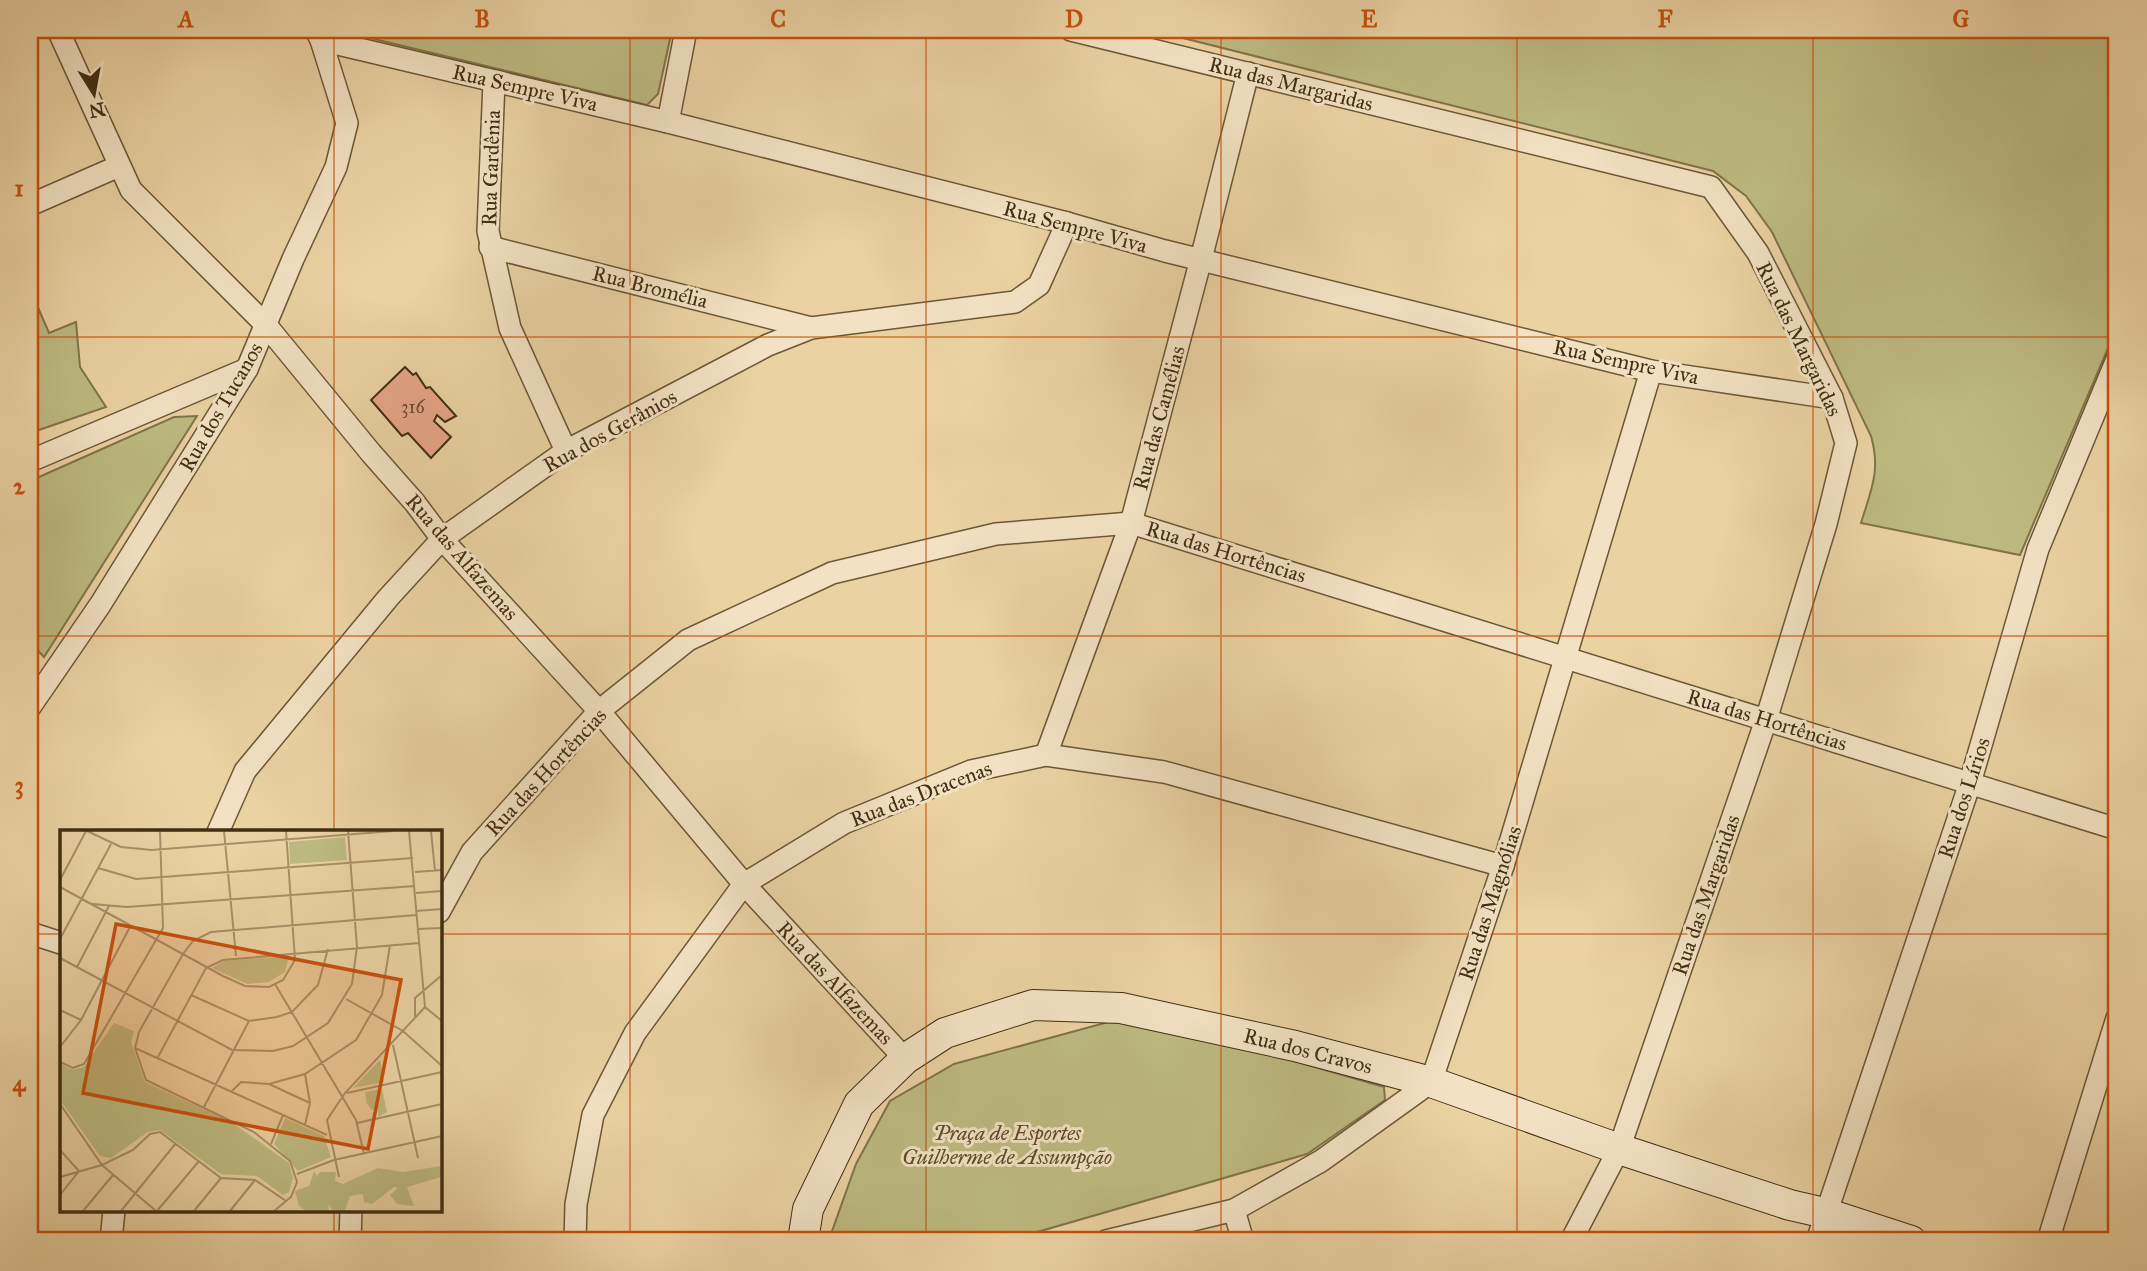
<svg xmlns="http://www.w3.org/2000/svg" width="2147" height="1271" viewBox="0 0 2147 1271" font-family="'IM FELL Great Primer',serif">
	<rect width="100%" height="100%" fill="#ebd2a3"/>
	<filter id="stains"><feTurbulence type="fractalNoise" baseFrequency=".00286" numOctaves="4"/><feColorMatrix values="0 0 0 0 .2 0 0 0 0 .09 0 0 0 0 .02 0 0 0 .5 -.17"/></filter>
	<radialGradient id="worn" r=".72"><stop offset=".6" stop-color="#630" stop-opacity="0"/><stop offset="1" stop-color="#630" stop-opacity=".3"/></radialGradient>
	<g fill="#bdba81" stroke="#80744a" stroke-width="2">
		<polygon points="337,30 672,30 658,94 647,105"/>
		<path d="M1151,30H2117V327L2020,555L1861,523C1871,490 1881,471 1871,436L1772,232L1746,196L1713,171Z"/>
		<polygon points="30,289 49,333 76,322 80,367 106,407 30,433"/>
		<polygon points="197,416 44,657 30,642 30,481 174,417"/>
		<polygon points="1112,1021 1180,1028 1384,1087 1385,1100 1307,1154 1006,1241 831,1241 831,1234 856,1164 890,1101 954,1064"/>
	</g>
	<polygon fill="#e6a688" stroke="#422e12" stroke-width="2" points="405,367 413,375 416,373 426,388 430,387 456,416 445,422 437,415 434,421 451,437 431,458 408,433 402,436 371,400"/>
	<g fill="none" stroke-linecap="round" stroke-linejoin="round">
		<defs>
			<g id="street">
				<polyline points="58,30 131,190 266,325 371,453 415,503 442,539 599,711 744,884 905,1059"/>
				<polyline points="1071,30 1711,187 1758,253 1832,398 1846,443 1826,524 1766,720 1619,1149 1571,1241"/>
				<polyline points="321,40 668,122 1067,223 1165,251 1651,371 1832,398"/>
				<polyline points="494,81 488,231 510,328 566,451"/>
				<polyline points="668,122 686,30"/>
				<polyline points="30,205 119,166"/>
				<polyline points="490,247 811,328"/>
				<polyline points="30,461 247,369"/>
				<polyline points="30,707 100,605 247,369 293,259 336,167 347,123 321,40 317,32"/>
				<polyline points="1046,755 1131,523 1201,259 1248,73"/>
				<polyline points="218,832 245,771 388,598 442,539 566,451 768,345 811,328 1015,302 1039,285 1067,223"/>
				<polyline points="439,912 472,852 599,711 688,640 832,573 996,534 1131,523 2117,829"/>
				<polyline points="30,933 61,943"/>
				<polyline points="1234,1210 1243,1241"/>
				<polyline points="111,1241 114,1210"/>
				<polyline points="350,1241 351,1210"/>
				<polyline points="575,1241 576,1204 593,1115 635,1033 744,884 844,823 971,771 1046,755 1164,772 1503,866"/>
				<polyline points="1106,1241 1234,1210 1321,1161 1431,1082 1503,866 1651,371"/>
				<polyline points="1817,1241 1970,783 2038,549 2117,359"/>
				<polyline points="2048,1241 2117,1018"/>
			</g>
			<polyline id="secondary" points="803,1241 808,1209 859,1104 905,1059 945,1033 1033,1005 1121,1008 1295,1046 1431,1082 1619,1149 1790,1205 1825,1213 1911,1241"/>
		</defs>
		<use href="#street" stroke="#6c5736" stroke-width="24"/>
		<use href="#secondary" stroke="#422e12" stroke-width="32"/>
		<use href="#street" stroke="#f2e2c3" stroke-width="21"/>
		<use href="#secondary" stroke="#f2e2c3" stroke-width="30"/>
	</g>
	<path fill="none" stroke="#c7500d" stroke-width="2" stroke-opacity="0.55" d="M334,30V832M630,30V1241M926,30V1241M1221,30V1241M1517,30V1241M1813,30V1241M30,337H2117M30,636H2117M30,934H61M439,934H2117M334,1210V1241"/>
	<g text-anchor="middle" dominant-baseline="central" stroke-width="6" stroke-linejoin="round" paint-order="stroke">
		<g font-size="18" fill="#6b4c30">
			<text x="413" y="407">316</text>
		</g>
		<g font-size="21" fill="#422e12" stroke="#f2e2c3">
			<text transform="translate(1291 84) rotate(14)">Rua das Margaridas</text>
			<text transform="translate(525 88) rotate(13)">Rua Sempre Viva</text>
			<text transform="translate(491 168) rotate(-88)">Rua Gardênia</text>
			<text transform="translate(1075 227) rotate(15)">Rua Sempre Viva</text>
			<text transform="translate(650 287) rotate(14)">Rua Bromélia</text>
			<text transform="translate(1799 339) rotate(64)">Rua das Margaridas</text>
			<text transform="translate(1626 362) rotate(12)">Rua Sempre Viva</text>
			<text transform="translate(221 407) rotate(-60)">Rua dos Tucanos</text>
			<text transform="translate(1159 418) rotate(-75)">Rua das Camélias</text>
			<text transform="translate(610 431) rotate(-29)">Rua dos Gerânios</text>
			<text transform="translate(1226 552) rotate(17)">Rua das Hortências</text>
			<text transform="translate(462 557) rotate(49)">Rua das Alfazemas</text>
			<text transform="translate(1767 720) rotate(17)">Rua das Hortências</text>
			<text transform="translate(546 772) rotate(-47)">Rua das Hortências</text>
			<text transform="translate(921 794) rotate(-21)">Rua das Dracenas</text>
			<text transform="translate(1964 798) rotate(-72)">Rua dos Lírios</text>
			<text transform="translate(1706 895) rotate(-71)">Rua das Margaridas</text>
			<text transform="translate(1490 903) rotate(-72)">Rua das Magnólias</text>
			<text transform="translate(835 983) rotate(47)">Rua das Alfazemas</text>
			<text transform="translate(1308 1051) rotate(14)">Rua dos Cravos</text>
		</g>
		<g font-size="21" font-style="italic" fill="#5b4a28" stroke="#f2e2c3">
			<text x="1007" y="1133">Praça de Esportes<tspan x="1007" dy="24">Guilherme de Assumpção</tspan></text>
		</g>
	</g>
	<g transform="translate(60 830)">
		<rect width="382" height="382" fill="#ebd2a3"/>
		<path d="M285,7L287,30L230,34L229,12ZM229,126L225,142L209,152L187,154L152,138L164,131ZM54,193L74,201L71,212L85,252L173,293L229,333L233,348L229,362L223,365L197,346L161,344L100,300L88,302L51,328L40,326L0,270V234L13,240L24,237ZM320,230L324,252L293,258L312,238ZM322,259L327,282L318,287V277L312,280L307,274L305,262ZM225,288L264,306L271,327L238,341L214,314ZM381,336V347L347,357L354,376L337,374L330,365L338,358L334,357L312,374L304,372L303,364L290,366L285,380L296,381H273L268,374L269,381H246L239,376L235,361L249,356L254,341L257,346L260,342H276L275,351L283,354L318,338L343,342Z" fill="#bdba81"/>
		<path fill="none" stroke="#a79069" stroke-width="2" d="M27,1L61,17L92,20L333,1M164,1L176,126M349,1L365,177M371,1L375,41M38,38L76,49L353,28M355,42L382,40M0,50L26,1M0,57L163,146L185,156L209,157L223,150L235,130L226,1M356,63L382,61M32,74L67,77L355,56M356,81L382,79M358,99L382,98M0,109L51,14M0,128L172,220L213,221L233,216L268,193L292,154L297,117L288,1M17,137L49,76M215,154L296,290L304,324M131,165L189,191L217,187L232,182L258,155L268,119M286,169L343,201L382,236M365,177L382,191M0,180L21,190M355,188V168L382,145M333,215L358,328M0,217L21,190L71,95M75,218L267,305M98,227L146,138L163,130L359,113M0,232L13,238L24,234L103,98L100,1M245,244L250,273L245,295M209,254L250,273M172,261L181,252L209,254L245,244L296,210L322,165L330,115M287,263L382,242M0,274L42,335L96,381M144,277L189,191M297,293L382,274M211,314L223,285M0,320L19,341L0,365M237,344L274,330L382,306M0,347L42,335L73,320L90,304L100,302L161,348L195,350L226,371M279,347L267,290L285,263L365,177M23,381L53,345M61,381L116,313M97,381L139,331M134,381L161,348M170,381L195,350M214,381L231,367L237,352L230,331L194,302L86,250L75,218L79,202L123,124L133,111L151,102L356,85"/>
		<path fill="#c7500d" fill-opacity="0.15" stroke="#c7500d" stroke-width="3.5" d="M56,94L341,150L308,319L23,263Z"/>
		<rect width="382" height="382" fill="none" stroke="#422e12" stroke-width="3.5"/>
	</g>
	<rect width="2147" height="1271" fill="none" stroke="#ebd2a3" stroke-width="77"/>
	<g transform="translate(94 94) rotate(169)" stroke="#f2e2c3" stroke-width="5" paint-order="stroke">
	<path d="M0-5L12 26L0 18L-12 26Z" fill="#422e12"/>
	<text y="-10" font-size="19" font-weight="bold" text-anchor="middle" fill="#422e12">N</text>
	</g>
	<rect x="38" y="38" width="2070" height="1194" fill="none" stroke="#c7500d" stroke-width="2.5"/>
	<g font-size="23" text-anchor="middle" font-weight="bold" fill="#c7500d">
		<text x="186" y="27">A</text>
		<text x="482" y="27">B</text>
		<text x="778" y="27">C</text>
		<text x="1074" y="27">D</text>
		<text x="1369" y="27">E</text>
		<text x="1665" y="27">F</text>
		<text x="1961" y="27">G</text>
		<text x="19" y="196">1</text>
		<text x="19" y="494">2</text>
		<text x="19" y="793">3</text>
		<text x="19" y="1091">4</text>
	</g>
	<rect width="100%" height="100%" filter="url(#stains)"/>
	<rect width="100%" height="100%" fill="url(#worn)"/>
</svg>
